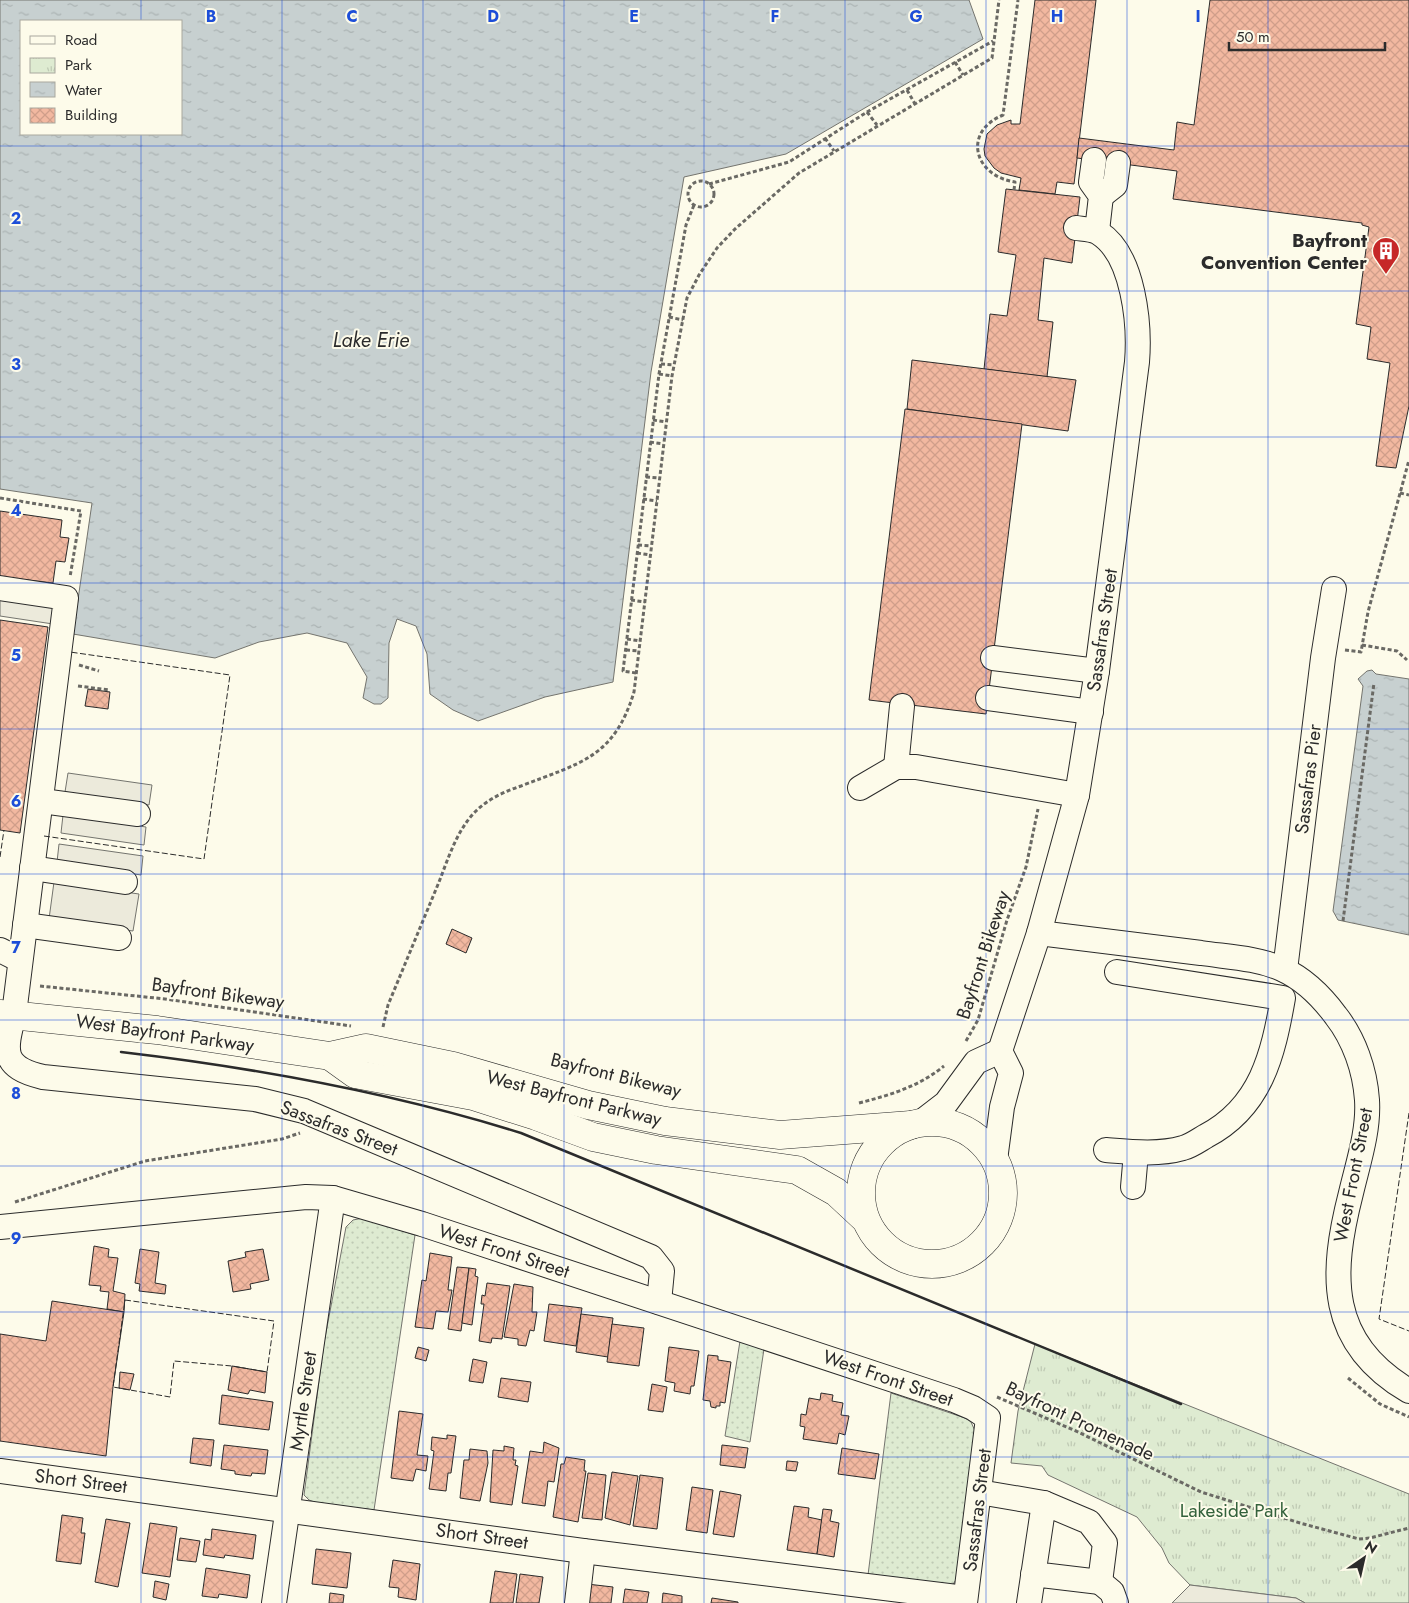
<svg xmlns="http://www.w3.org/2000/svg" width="1409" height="1603" viewBox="0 0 1409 1603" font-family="Jost,sans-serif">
	<defs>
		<pattern id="grass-dots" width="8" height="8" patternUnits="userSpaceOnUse" patternTransform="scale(1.25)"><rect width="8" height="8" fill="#deebd1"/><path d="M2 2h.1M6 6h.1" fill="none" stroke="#bfcab4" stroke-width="1.8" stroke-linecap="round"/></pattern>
		<pattern id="park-tufts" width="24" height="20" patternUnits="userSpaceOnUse" patternTransform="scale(1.25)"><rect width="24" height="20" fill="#deebd1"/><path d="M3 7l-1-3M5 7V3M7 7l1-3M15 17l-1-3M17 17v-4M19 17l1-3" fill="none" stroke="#bfcab4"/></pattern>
		<pattern id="water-ripples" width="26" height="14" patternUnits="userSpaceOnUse" patternTransform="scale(1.25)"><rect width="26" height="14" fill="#c7d0d0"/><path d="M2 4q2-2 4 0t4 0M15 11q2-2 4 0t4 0" fill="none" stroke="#abb3b3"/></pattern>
		<pattern id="building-cross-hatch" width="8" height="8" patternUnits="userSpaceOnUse" patternTransform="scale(1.25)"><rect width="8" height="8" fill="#f2b8a0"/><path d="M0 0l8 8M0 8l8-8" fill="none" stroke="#d09e8a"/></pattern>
	</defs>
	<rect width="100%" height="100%" fill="#fdfbea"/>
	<g fill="url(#grass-dots)" stroke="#74746e">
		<polygon points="363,1218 415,1235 374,1510 317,1503 309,1500 304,1495 324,1343 346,1227 353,1220"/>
		<polygon points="740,1341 764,1349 750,1442 725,1436"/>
		<polygon points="891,1393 965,1418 971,1422 975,1431 957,1578 952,1586 868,1575"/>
	</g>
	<polygon fill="url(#park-tufts)" stroke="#74746e" points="1035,1344 1409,1494 1409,1603 1305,1603 1296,1598 1190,1585 1169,1563 1162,1548 1137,1517 1048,1475 1042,1466 1011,1463 1018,1411"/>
	<g fill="#eceadb" stroke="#74746e">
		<polygon points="0,594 57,603 53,624 0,616"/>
		<polygon points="68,773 152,785 149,805 65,792"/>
		<polygon points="63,815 146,827 144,845 61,833"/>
		<polygon points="59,844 143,856 141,875 57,862"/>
		<polygon points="54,882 139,894 133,931 49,919"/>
		<polygon points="1190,1585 1296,1598 1305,1603 1172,1603"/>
	</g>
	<g fill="url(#water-ripples)" stroke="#74746e" fill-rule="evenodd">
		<path d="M0,0H969L983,39L786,154L684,177L651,372L613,682L545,697L478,721L453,710L430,694L427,654L416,626L397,619L389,643L388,698L381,704H374L363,698L367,677L347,643L307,633L259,642L215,658L73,634L92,503L0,489ZM21,21H181V134H21Z"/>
		<polygon points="1372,670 1376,674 1409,679 1409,935 1338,920 1333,911 1363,686 1358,679 1367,671"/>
	</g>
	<g fill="url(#building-cross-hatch)" stroke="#2b2b2b">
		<polygon points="1035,0 1096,0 1074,184 1057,182 1055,194 1019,190 1021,178 1001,173 994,168 985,156 984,149 987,134 997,125 1011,120 1011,124 1020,124"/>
		<polygon points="1210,0 1409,0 1409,406 1396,468 1376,466 1390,363 1367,359 1371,327 1356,324 1369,227 1362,225 1362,223 1173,199 1177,171 1077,158 1079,138 1174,150 1177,122 1194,125"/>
		<polygon points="1006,189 1080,197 1072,263 1044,258 1038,320 1053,322 1047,377 984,369 990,314 1007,316 1016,255 998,252"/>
		<polygon points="912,360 1076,380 1068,431 907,409"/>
		<polygon points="905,409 1022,424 986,714 869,700"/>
		<polygon points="0,511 62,520 60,537 69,538 65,562 56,561 53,583 19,579 19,583 0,577"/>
		<polygon points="0,620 48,627 20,833 0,830"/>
		<polygon points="88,689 110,692 108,709 85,706"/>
		<polygon points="452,929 472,938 466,953 446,944"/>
		<polygon points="94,1246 109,1249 108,1257 118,1258 113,1291 125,1294 124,1312 107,1309 109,1292 100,1291 101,1286 89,1285"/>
		<polygon points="140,1249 159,1252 155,1283 166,1285 165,1294 139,1291 140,1284 135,1283"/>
		<polygon points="263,1249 269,1280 250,1284 251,1289 233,1292 228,1261 246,1257 245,1252"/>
		<polygon points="430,1253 452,1257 448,1290 452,1290 448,1312 436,1311 433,1329 415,1327 422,1280 426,1281"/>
		<polygon points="457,1267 469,1268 461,1331 448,1329"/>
		<polygon points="469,1268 476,1269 475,1276 478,1277 472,1325 462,1323"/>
		<polygon points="487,1283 510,1286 502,1339 492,1338 491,1343 479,1341 484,1304 481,1304 482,1295 485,1296"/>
		<polygon points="514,1284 533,1287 532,1312 537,1312 534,1331 530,1330 526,1346 518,1345 518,1339 504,1337"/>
		<polygon points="52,1301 124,1312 113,1387 106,1456 0,1441 0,1334 46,1341"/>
		<polygon points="549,1304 582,1308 576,1346 544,1341"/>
		<polygon points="581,1314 613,1318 608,1357 576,1352"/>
		<polygon points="612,1324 644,1328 639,1366 607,1362"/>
		<polygon points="418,1347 429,1350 426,1361 415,1358"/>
		<polygon points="669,1347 699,1351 694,1386 691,1386 690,1394 674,1391 675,1383 665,1381"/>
		<polygon points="708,1355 718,1356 718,1360 731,1362 725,1403 720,1402 720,1406 716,1406 716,1408 711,1407 710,1401 703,1400"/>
		<polygon points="473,1359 487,1362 483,1383 469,1381"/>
		<polygon points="232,1366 267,1372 265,1393 250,1390 248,1394 228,1390"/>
		<polygon points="120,1372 134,1374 130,1390 119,1388"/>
		<polygon points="501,1378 531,1382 528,1402 498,1397"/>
		<polygon points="652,1384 667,1387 663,1412 648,1410"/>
		<polygon points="821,1393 833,1395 832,1401 843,1403 841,1415 849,1416 845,1435 839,1433 837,1444 803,1439 805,1427 800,1426 801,1414 806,1415 809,1398 820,1400"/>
		<polygon points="222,1395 273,1402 269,1430 219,1424"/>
		<polygon points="399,1411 423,1414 417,1455 428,1456 426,1471 416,1469 413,1481 391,1478"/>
		<polygon points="447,1435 456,1436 451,1473 448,1473 446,1491 429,1489 434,1451 431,1450 432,1437 447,1439"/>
		<polygon points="193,1438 214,1440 211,1466 190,1463"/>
		<polygon points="544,1442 559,1448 554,1482 548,1481 545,1506 522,1503 530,1451 543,1453"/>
		<polygon points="224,1445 268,1450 265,1474 252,1473 251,1476 242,1475 235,1474 235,1471 221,1469"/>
		<polygon points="722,1445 748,1448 745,1468 720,1465"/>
		<polygon points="504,1446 514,1448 513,1460 516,1460 515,1465 518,1466 512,1505 490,1502 493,1450 504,1451"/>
		<polygon points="842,1448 879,1454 875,1479 838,1474"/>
		<polygon points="470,1449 487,1451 488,1463 480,1501 460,1498 464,1460 469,1460"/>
		<polygon points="566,1457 585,1460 584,1471 586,1471 578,1522 553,1517 561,1464 564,1464"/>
		<polygon points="787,1461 798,1462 796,1471 786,1470"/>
		<polygon points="612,1472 638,1476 630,1525 605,1518"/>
		<polygon points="588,1473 606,1475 602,1520 582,1518"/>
		<polygon points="640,1475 663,1478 657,1529 633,1526"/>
		<polygon points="692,1487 713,1490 707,1533 686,1530"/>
		<polygon points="720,1491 741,1495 734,1537 713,1534"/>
		<polygon points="794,1506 809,1508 808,1517 822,1520 817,1554 787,1550"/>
		<polygon points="823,1509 832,1510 830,1521 839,1523 834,1557 817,1554"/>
		<polygon points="62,1515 83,1518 81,1533 85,1533 81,1564 56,1561"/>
		<polygon points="106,1519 130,1523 118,1587 95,1582"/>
		<polygon points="150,1523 177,1527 170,1577 142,1573"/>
		<polygon points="212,1529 256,1535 253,1559 225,1555 224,1558 203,1555 205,1539 211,1540"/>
		<polygon points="180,1538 200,1541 196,1562 177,1560"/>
		<polygon points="316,1549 351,1553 347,1588 312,1584"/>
		<polygon points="393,1560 420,1564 416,1600 398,1597 399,1588 389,1587"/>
		<polygon points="206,1568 250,1575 247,1598 219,1594 218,1598 202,1596"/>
		<polygon points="495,1571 517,1574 513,1603 490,1603"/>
		<polygon points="520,1574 543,1577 539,1603 516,1603"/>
		<polygon points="155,1581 169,1584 166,1600 153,1597"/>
		<polygon points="587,1584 613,1587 611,1603 584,1603"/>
		<polygon points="625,1589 649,1592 647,1603 623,1603"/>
		<polygon points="330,1593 344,1595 343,1603 329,1603"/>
		<polygon points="663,1593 682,1596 682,1603 662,1603"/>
		<polygon points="712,1598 738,1602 738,1603 711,1603"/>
	</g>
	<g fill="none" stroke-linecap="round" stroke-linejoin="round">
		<defs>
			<g id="minor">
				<polyline points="1094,160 1091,182 1101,196 1097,231"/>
				<polyline points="1101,196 1115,185 1118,163"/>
				<path d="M0,588L66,598L14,1014C5,1050 0,1067 43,1077L255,1099L304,1111L651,1257L662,1271L659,1302"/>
				<polyline points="993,658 1097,671"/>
				<polyline points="988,698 1091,712"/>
				<polyline points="896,767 902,706"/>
				<polyline points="860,788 896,767 916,767 1077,795"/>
				<polyline points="42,801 138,814"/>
				<polyline points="32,868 125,882"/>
				<polyline points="25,925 119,938"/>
				<path d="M1039,933C1093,940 1147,946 1201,953C1228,957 1257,958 1282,969C1304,979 1322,997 1336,1016C1354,1039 1365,1070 1367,1100C1369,1131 1358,1163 1351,1193C1330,1275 1327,1343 1409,1391"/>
				<polyline points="0,950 20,960"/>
				<polyline points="1285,970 1323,658 1334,589"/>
				<polyline points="920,1123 946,1103 976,1062 1000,1051"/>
				<path d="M1106,1150C1131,1152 1159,1155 1183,1148C1191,1146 1199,1140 1206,1136C1261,1107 1273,1055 1283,998L1117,972"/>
				<path d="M995,1160L1002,1107L1011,1073L1000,1051L1039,933L1077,795L1097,671L1137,362C1140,325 1134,255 1099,233C1093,229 1083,229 1076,228"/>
				<polyline points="1133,1187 1136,1153"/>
				<polyline points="0,1227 306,1197 333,1198 422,1224 954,1400 973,1408 988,1418 965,1603"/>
				<polyline points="0,1471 583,1551 965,1598"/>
				<polyline points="979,1492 1044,1503"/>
				<polyline points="1100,1582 1112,1592 1116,1603"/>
				<polyline points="274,1603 333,1198"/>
				<polyline points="577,1603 583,1551"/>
				<polyline points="1029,1603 1044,1503 1089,1522 1105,1543 1100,1582 1033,1574"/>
			</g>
			<g id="highway">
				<polyline points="0,1014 157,1030 330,1056 366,1048 453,1066 588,1105 665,1121 780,1135 911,1125"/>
				<polyline points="330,1056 355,1074 473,1096 536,1116 593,1137 656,1150 797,1170 836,1192 865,1219"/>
				<circle cx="932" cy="1193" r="71"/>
			</g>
		</defs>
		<use href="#minor" stroke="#2b2b2b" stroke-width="26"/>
		<use href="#highway" stroke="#2b2b2b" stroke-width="29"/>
		<g stroke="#6a6964" stroke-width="3" stroke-dasharray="4 2.5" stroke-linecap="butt">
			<polyline points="955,62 963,75"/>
			<polyline points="907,90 915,104"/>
			<polyline points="867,112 877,125"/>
			<polyline points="825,138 834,151"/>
			<circle cx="701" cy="194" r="13"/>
			<polyline points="709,184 789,162 867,112 993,41"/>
			<path d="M1014,190L1015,182C974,176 962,132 1003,115L1018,0"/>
			<polyline points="669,317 683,320"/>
			<polyline points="661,364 674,365"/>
			<polyline points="659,374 672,376"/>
			<polyline points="653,420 666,422"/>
			<polyline points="650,442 663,444"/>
			<polyline points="646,477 659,478"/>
			<polyline points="1400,493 1409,495"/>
			<polyline points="0,498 81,511 70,577"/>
			<polyline points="643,499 657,501"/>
			<polyline points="638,545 651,546"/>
			<polyline points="637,553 650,555"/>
			<polyline points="631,600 645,602"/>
			<polyline points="627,639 640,641"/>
			<polyline points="1362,645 1397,651 1407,660"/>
			<polyline points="626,650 639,651"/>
			<polyline points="1345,650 1361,652 1368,612 1409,460"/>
			<polyline points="79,665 99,671"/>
			<polyline points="636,673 623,671 659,374 686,225 694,205"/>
			<polyline points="78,686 109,690"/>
			<polyline points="1343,921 1374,683"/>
			<polyline points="40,986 165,999 351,1026"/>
			<path d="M383,1027L388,1005C405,964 422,923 439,882C448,859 456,833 473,814C486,800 503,792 521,786C580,763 614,758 634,692L672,376L687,298L699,275L717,248L735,229L799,173L992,58L999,0"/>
			<polyline points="966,1041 978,1020 1007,920 1026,867 1038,809"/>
			<path d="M859,1103C890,1095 918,1087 944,1066"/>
			<polyline points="15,1202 145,1161 282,1139 300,1133"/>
			<polyline points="1348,1378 1380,1404 1409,1417"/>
			<polyline points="997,1397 1076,1431 1201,1492 1300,1523 1359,1539 1370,1538 1409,1528"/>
		</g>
		<use href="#minor" stroke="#fdfbea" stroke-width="24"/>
		<use href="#highway" stroke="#fdfbea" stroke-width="28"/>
		<g stroke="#2b2b2b" stroke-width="1" stroke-dasharray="6 2.5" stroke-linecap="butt">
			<polyline points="44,836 204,859 230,675 70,652"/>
			<polyline points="0,857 4,830"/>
			<polyline points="1409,1113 1379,1319 1409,1331"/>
			<polygon points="125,1300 274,1321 267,1372 232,1366 174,1361 170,1397 113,1387"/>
		</g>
		<path stroke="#2b2b2b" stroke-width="2.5" d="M121,1052C257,1068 390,1092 521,1133L1181,1404"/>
	</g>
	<path fill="none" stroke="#1d4ed8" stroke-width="1" stroke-opacity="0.55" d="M141,0V21M282,0V1603M423,0V1603M564,0V1603M704,0V1603M845,0V1603M986,0V1603M1127,0V1603M1268,0V1603M141,134V1603M0,146H1409M0,291H1409M0,437H1409M0,583H1409M0,729H1409M0,874H1409M0,1020H1409M0,1166H1409M0,1312H1409M0,1457H1409"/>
	<defs>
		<symbol id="building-pin" viewBox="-11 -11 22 30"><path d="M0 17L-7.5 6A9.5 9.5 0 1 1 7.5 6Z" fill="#c62828" stroke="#fdfbea"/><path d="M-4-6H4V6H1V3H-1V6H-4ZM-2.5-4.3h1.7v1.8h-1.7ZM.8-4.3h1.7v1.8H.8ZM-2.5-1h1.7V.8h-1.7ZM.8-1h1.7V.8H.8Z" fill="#fff"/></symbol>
	</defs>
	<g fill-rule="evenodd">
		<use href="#building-pin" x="1370" y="235" width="32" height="43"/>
	</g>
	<g text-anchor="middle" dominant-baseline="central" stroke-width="4" stroke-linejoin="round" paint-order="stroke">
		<g font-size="19" font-weight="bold" fill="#2b2b2b" stroke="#fdfbea" text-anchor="end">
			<text x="1367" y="240">Bayfront<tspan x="1367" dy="22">Convention Center</tspan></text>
		</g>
		<g font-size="19" fill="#2b2b2b" stroke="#fdfbea">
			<text transform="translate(1102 630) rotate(-82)">Sassafras Street</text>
			<text transform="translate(1308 779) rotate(-83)">Sassafras Pier</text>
			<text transform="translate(983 955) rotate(-72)">Bayfront Bikeway</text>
			<text transform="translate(218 993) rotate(8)">Bayfront Bikeway</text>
			<text transform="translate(165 1033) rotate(8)">West Bayfront Parkway</text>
			<text transform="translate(616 1075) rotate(14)">Bayfront Bikeway</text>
			<text transform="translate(574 1098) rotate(14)">West Bayfront Parkway</text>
			<text transform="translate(339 1128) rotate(21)">Sassafras Street</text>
			<text transform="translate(1353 1175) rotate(-79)">West Front Street</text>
			<text transform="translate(504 1251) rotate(18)">West Front Street</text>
			<text transform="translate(888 1378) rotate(19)">West Front Street</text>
			<text transform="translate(303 1401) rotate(-82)">Myrtle Street</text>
			<text transform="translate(1080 1421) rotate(25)">Bayfront Promenade</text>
			<text transform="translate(81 1481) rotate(7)">Short Street</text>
			<text transform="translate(977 1510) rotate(-83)">Sassafras Street</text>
			<text transform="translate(482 1536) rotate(8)">Short Street</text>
		</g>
		<g font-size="19" fill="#34623c" stroke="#fdfbea">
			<text x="1234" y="1510">Lakeside Park</text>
		</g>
		<g font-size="20" font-style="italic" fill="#2b2b2b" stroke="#fdfbea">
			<text x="371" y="340">Lake Erie</text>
		</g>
	</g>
	<g font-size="16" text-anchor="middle" font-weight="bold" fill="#1d4ed8" stroke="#fdfbea" stroke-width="4" stroke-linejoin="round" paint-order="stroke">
		<text x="211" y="22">B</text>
		<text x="352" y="22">C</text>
		<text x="493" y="22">D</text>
		<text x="634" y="22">E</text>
		<text x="775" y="22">F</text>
		<text x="916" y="22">G</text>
		<text x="1057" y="22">H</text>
		<text x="1198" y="22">I</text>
		<text x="16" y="224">2</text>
		<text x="16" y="370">3</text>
		<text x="16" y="516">4</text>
		<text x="16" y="661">5</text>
		<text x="16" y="807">6</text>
		<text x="16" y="953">7</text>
		<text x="16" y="1099">8</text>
		<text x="16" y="1244">9</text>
	</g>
	<rect x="20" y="20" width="162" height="115" fill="#fdfbea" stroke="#a9a89e"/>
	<rect x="30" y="36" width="25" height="8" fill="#fdfbea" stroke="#a9a89e"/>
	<text x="65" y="45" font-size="15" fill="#2b2b2b">Road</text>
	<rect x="30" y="58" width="25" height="15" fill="url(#park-tufts)" stroke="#a9a89e"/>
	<text x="65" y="70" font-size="15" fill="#2b2b2b">Park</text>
	<rect x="30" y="82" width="25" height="15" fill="url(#water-ripples)" stroke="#a9a89e"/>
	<text x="65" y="95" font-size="15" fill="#2b2b2b">Water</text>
	<rect x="30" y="108" width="25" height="15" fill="url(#building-cross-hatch)" stroke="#a9a89e"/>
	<text x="65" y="120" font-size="15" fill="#2b2b2b">Building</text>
	<g transform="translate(1364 1558) rotate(34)" stroke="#fdfbea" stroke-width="4" paint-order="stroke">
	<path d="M0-4L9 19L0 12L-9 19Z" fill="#2b2b2b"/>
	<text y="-8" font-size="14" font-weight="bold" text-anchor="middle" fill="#2b2b2b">N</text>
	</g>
	<path d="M1229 42v8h156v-8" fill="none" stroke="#2b2b2b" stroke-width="2.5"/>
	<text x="1236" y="42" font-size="15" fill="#2b2b2b" stroke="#fdfbea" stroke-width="4" paint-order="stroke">50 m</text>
</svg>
